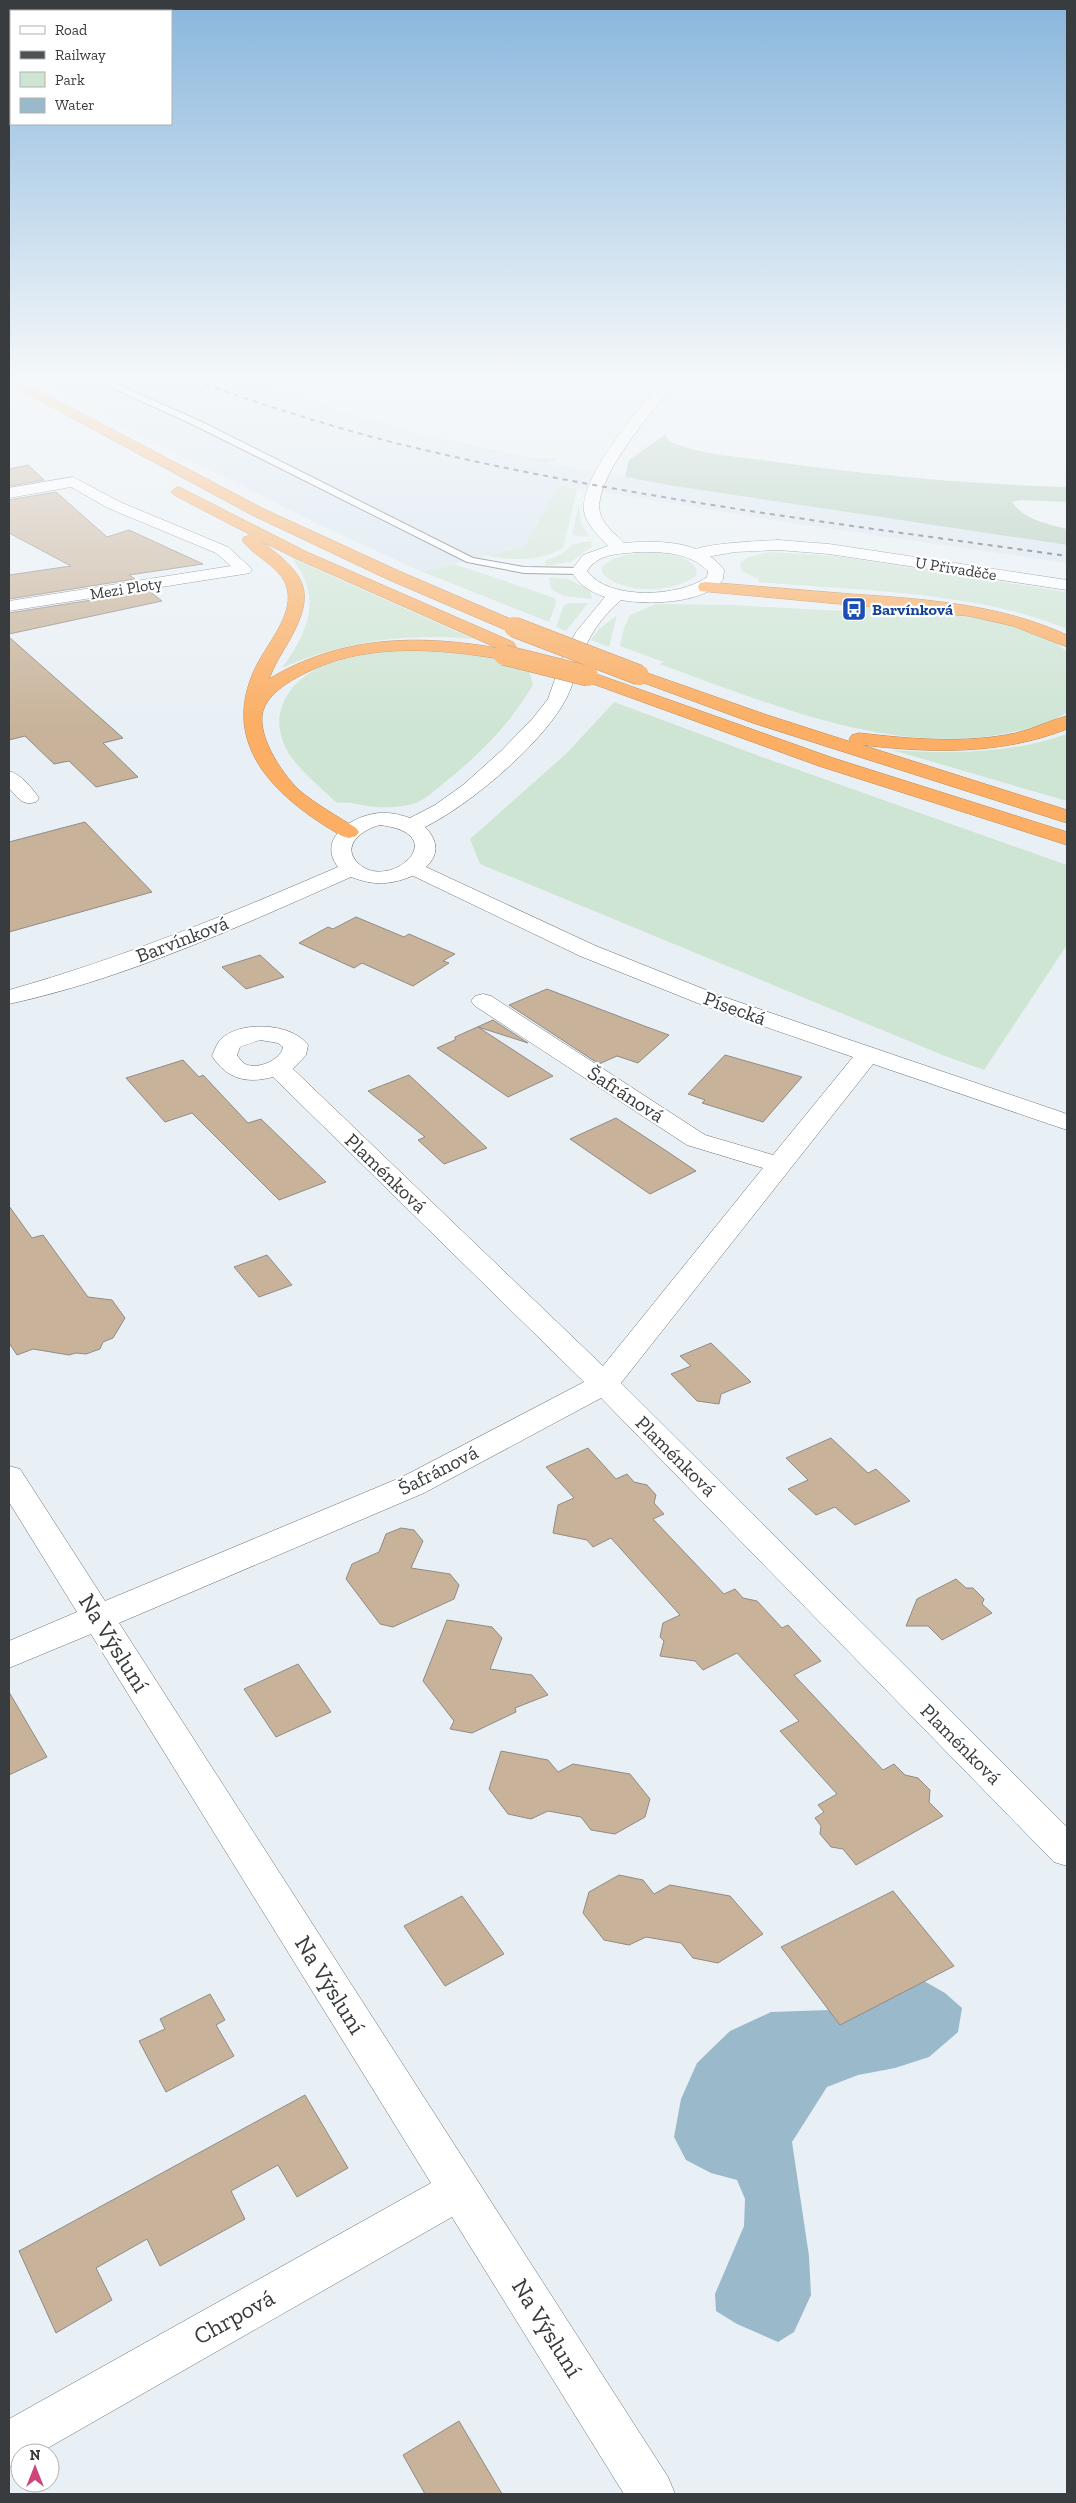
<svg xmlns="http://www.w3.org/2000/svg" width="1076" height="2503" viewBox="0 0 1076 2503" font-family="'Zilla Slab',serif">
<style>
.built{fill:#d9e6f0}
.green{fill:#cfe5d4}
.forest{fill:#adc9b5}
.water{fill:#9ab9cb}
.building{fill:#c8b39a;stroke:#908b86}
.lines{fill:none;stroke-linecap:round;stroke-linejoin:round}
.lane-casing{stroke:#6b7176;stroke-width:2}
.street-casing{stroke:#6b7176;stroke-width:1}
.secondary-casing{stroke:#6b7176;stroke-width:1}
.highway-casing{stroke:#b78657;stroke-width:1}
.lane{fill:#fff;fill-rule:evenodd}
.street{fill:#fff;fill-rule:evenodd}
.secondary{fill:#fff;fill-rule:evenodd}
.highway{fill:#fbae64;fill-rule:evenodd}
.rail{stroke:#4f5255;stroke-width:2;stroke-dasharray:5 5;stroke-linecap:butt}
.highway-bridge-casing{stroke:#b78657;stroke-width:21;stroke-linecap:butt}
.highway-bridge{stroke:#fbae64;stroke-width:20}
.labels{text-anchor:middle;stroke-width:4.5;stroke-linejoin:round;paint-order:stroke}
.far-street-label{font-size:16px;fill:#393c3e;stroke:#fff}
.far-transit-label{font-size:16px;font-weight:bold;fill:#164399;stroke:#fff;text-anchor:start}
.street-label{font-size:20px;fill:#393c3e;stroke:#fff}
.near-street-label{font-size:24px;fill:#393c3e;stroke:#fff}
</style>
<rect width="100%" height="100%" fill="#e9f0f5"/>
<!-- built -->
<path class="built" d="M 29,375 L 217,375 L 358,420 L 546,463 L 674,486 L 1067,545 L 1067,563 L 790,523 L 559,485 L 525,546 L 423,572 L 324,527 L 142,436 Z"/>
<!-- green -->
<g class="green">
<path d="M 217,375 L 237,375 L 351,415 L 424,435 L 530,458 L 561,458 L 546,463 L 473,448 L 358,420 Z"/>
<path d="M 559,485 L 577,489 L 563,548 C 539,562 513,560 487,556 L 525,546 Z"/>
<path d="M 579,503 L 581,522 L 589,537 L 572,535 Z"/>
<path d="M 591,541 L 592,546 L 571,562 L 545,566 L 546,560 L 562,554 L 573,544 Z"/>
<path d="M 770,552 L 835,556 L 1067,592 L 1067,629 C 976,591 856,591 758,582 L 759,579 L 742,571 L 740,563 L 748,557 Z"/>
<path d="M 644,553 C 661,553 688,553 697,570 L 696,576 C 673,593 623,595 602,573 L 602,567 C 613,555 629,554 644,553 Z"/>
<path d="M 292,558 L 473,639 C 407,633 343,641 282,668 C 309,630 323,599 292,558 Z"/>
<path d="M 454,564 L 555,598 L 556,603 L 549,622 L 423,572 Z"/>
<path d="M 549,577 L 568,579 L 586,588 L 591,593 L 592,599 L 564,596 L 551,589 Z"/>
<path d="M 570,603 L 588,603 L 566,631 L 556,627 L 564,605 Z"/>
<path d="M 656,604 L 730,605 L 865,612 L 866,608 C 918,608 1029,615 1067,652 L 1067,712 C 1049,725 1025,730 1003,734 C 884,755 770,703 659,664 L 664,662 L 620,646 L 624,628 L 630,615 Z"/>
<path d="M 617,615 L 609,647 L 591,640 L 599,629 Z"/>
<path d="M 442,649 L 495,657 L 529,670 L 533,685 C 510,724 479,755 444,783 C 434,791 422,803 409,805 C 399,807 385,808 375,807 C 362,806 351,801 337,803 C 321,788 304,774 291,757 C 282,744 276,725 281,710 C 297,651 392,650 442,649 Z"/>
<path d="M 614,702 L 765,758 L 1067,865 L 1067,945 L 984,1070 L 945,1056 L 480,864 L 470,839 L 567,753 Z"/>
<path d="M 1067,734 L 1067,801 L 892,750 C 952,754 1010,754 1067,734 Z"/>
</g>
<!-- forest -->
<path class="forest" d="M 667,433 L 666,437 L 669,441 C 697,454 739,457 769,461 C 868,475 968,484 1067,487 L 1067,502 L 1021,500 L 1012,502 C 1024,520 1048,524 1067,529 L 1067,545 L 674,486 L 625,477 L 629,460 Z"/>
<!-- water -->
<path class="water" d="M 924,1981 L 945,1993 L 962,2008 L 958,2032 L 929,2057 L 895,2068 L 858,2075 L 827,2087 L 792,2142 L 809,2256 L 811,2295 L 794,2332 L 778,2342 L 737,2324 L 716,2311 L 715,2294 L 744,2226 L 745,2199 L 737,2180 L 711,2173 L 686,2160 L 674,2137 L 681,2099 L 697,2063 L 730,2031 L 771,2012 L 829,2010 L 840,2025 Z"/>
<!-- building -->
<g class="building">
<path d="M 28,465 L 44,480 L 9,486 L 9,469 Z"/>
<path d="M 56,492 L 107,537 L 129,530 L 203,564 L 129,575 L 135,579 L 9,599 L 9,575 L 71,566 L 9,533 L 9,500 Z"/>
<path d="M 149,591 L 162,601 L 9,634 L 9,613 Z"/>
<path d="M 9,637 L 123,738 L 103,743 L 138,777 L 96,787 L 69,761 L 54,764 L 25,736 L 9,740 Z"/>
<path d="M 85,822 L 152,892 L 9,932 L 9,842 Z"/>
<path d="M 356,917 L 404,937 L 409,934 L 455,954 L 443,961 L 449,963 L 413,986 L 362,963 L 354,968 L 299,943 L 328,927 L 333,929 Z"/>
<path d="M 260,955 L 284,977 L 246,989 L 222,967 Z"/>
<path d="M 547,989 L 647,1027 L 669,1035 L 638,1063 L 617,1056 L 599,1064 L 509,1005 Z"/>
<path d="M 493,1020 L 528,1043 L 478,1027 L 553,1076 L 508,1097 L 437,1048 L 455,1040 L 455,1037 Z"/>
<path d="M 725,1055 L 802,1077 L 763,1122 L 702,1103 L 705,1100 L 688,1094 Z"/>
<path d="M 183,1060 L 199,1077 L 203,1075 L 248,1123 L 261,1119 L 326,1182 L 279,1200 L 192,1113 L 165,1122 L 126,1078 Z"/>
<path d="M 409,1075 L 487,1148 L 444,1164 L 418,1140 L 425,1137 L 368,1091 Z"/>
<path d="M 616,1118 L 668,1152 L 696,1171 L 650,1194 L 570,1139 Z"/>
<path d="M 9,1206 L 32,1238 L 43,1235 L 88,1297 L 112,1300 L 125,1318 L 113,1338 L 103,1342 L 100,1349 L 86,1354 L 76,1353 L 69,1355 L 33,1349 L 17,1355 L 9,1343 Z"/>
<path d="M 267,1255 L 292,1285 L 259,1297 L 234,1267 Z"/>
<path d="M 711,1343 L 751,1382 L 721,1394 L 719,1404 L 697,1401 L 671,1374 L 691,1366 L 680,1356 Z"/>
<path d="M 831,1438 L 868,1473 L 876,1469 L 910,1501 L 855,1525 L 835,1507 L 816,1515 L 788,1489 L 808,1480 L 786,1458 Z"/>
<path d="M 588,1448 L 616,1479 L 627,1474 L 634,1482 L 647,1485 L 656,1495 L 654,1503 L 664,1514 L 653,1519 L 724,1594 L 735,1589 L 743,1598 L 757,1601 L 782,1628 L 788,1625 L 821,1661 L 794,1675 L 883,1770 L 894,1764 L 905,1775 L 918,1778 L 930,1790 L 929,1802 L 943,1816 L 856,1865 L 843,1849 L 831,1847 L 820,1834 L 821,1826 L 815,1818 L 824,1812 L 818,1805 L 837,1794 L 780,1731 L 799,1721 L 737,1653 L 703,1670 L 695,1661 L 660,1656 L 664,1641 L 660,1637 L 663,1623 L 680,1615 L 611,1538 L 593,1547 L 587,1540 L 553,1533 L 558,1505 L 574,1498 L 546,1467 Z"/>
<path d="M 401,1528 L 414,1530 L 423,1541 L 411,1568 L 450,1574 L 459,1585 L 454,1599 L 393,1627 L 380,1624 L 346,1579 L 352,1564 L 379,1552 L 386,1534 Z"/>
<path d="M 956,1579 L 966,1588 L 973,1588 L 984,1599 L 982,1604 L 992,1613 L 942,1640 L 928,1626 L 906,1626 L 917,1599 Z"/>
<path d="M 447,1620 L 492,1627 L 502,1638 L 490,1669 L 532,1675 L 548,1695 L 515,1708 L 516,1712 L 472,1733 L 450,1729 L 454,1721 L 423,1681 Z"/>
<path d="M 298,1664 L 331,1712 L 276,1737 L 244,1689 Z"/>
<path d="M 9,1692 L 47,1757 L 9,1775 Z"/>
<path d="M 501,1751 L 548,1760 L 558,1772 L 573,1764 L 630,1774 L 650,1799 L 645,1817 L 615,1834 L 591,1830 L 581,1817 L 548,1811 L 531,1819 L 508,1814 L 489,1789 Z"/>
<path d="M 619,1875 L 643,1880 L 654,1894 L 670,1885 L 730,1896 L 763,1934 L 718,1963 L 693,1958 L 681,1943 L 646,1937 L 629,1945 L 604,1940 L 583,1913 L 589,1892 Z"/>
<path d="M 893,1891 L 954,1966 L 840,2025 L 781,1947 Z"/>
<path d="M 462,1896 L 504,1954 L 445,1986 L 404,1926 Z"/>
<path d="M 210,1994 L 225,2020 L 216,2025 L 234,2056 L 166,2092 L 139,2041 L 165,2029 L 160,2019 Z"/>
<path d="M 305,2095 L 348,2168 L 297,2197 L 278,2165 L 231,2191 L 245,2219 L 160,2266 L 147,2239 L 96,2268 L 112,2300 L 56,2333 L 19,2251 Z"/>
<path d="M 459,2421 L 502,2494 L 425,2494 L 403,2455 Z"/>
</g>
<g class="lines">
<defs>
<path id="lane" d="M 84,375 L 96,375 L 202,422 L 473,558 L 524,567 L 579,568 L 584,571 L 579,574 L 524,573 L 467,562 L 196,426 Z"/>
<g id="street">
<path d="M 73,477 L 120,502 L 228,547 L 252,569 L 250,573 L 244,574 L 9,611 L 9,601 L 231,566 L 216,553 L 108,508 L 71,487 L 9,498 L 9,488 Z"/>
<path d="M 778,540 L 829,544 L 1067,580 L 1067,590 L 829,554 L 778,550 L 735,552 L 695,559 L 687,554 C 694,543 762,541 778,540 Z"/>
<path d="M 9,771 C 21,774 32,788 39,798 L 36,802 C 22,806 18,798 9,788 Z"/>
<path d="M 413,861 L 596,946 L 721,996 L 1067,1114 L 1067,1130 L 873,1064 L 621,1383 L 1067,1827 L 1067,1866 L 1054,1862 L 601,1398 L 424,1493 L 119,1623 L 668,2477 L 675,2494 L 624,2494 L 452,2217 L 39,2453 L 20,2453 L 20,2463 L 9,2467 L 9,2419 L 431,2183 L 91,1634 L 9,1668 L 9,1641 L 77,1612 L 9,1502 L 9,1466 L 20,1469 L 105,1601 L 402,1477 L 584,1382 L 273,1077 C 246,1084 227,1079 212,1056 C 214,1051 217,1043 221,1039 C 241,1020 292,1023 308,1045 L 306,1055 L 293,1069 L 603,1366 L 763,1168 L 687,1145 L 475,1006 L 471,1001 L 475,996 L 483,994 L 491,996 L 705,1135 L 773,1155 L 853,1057 L 705,1006 L 580,956 L 405,872 L 402,867 L 405,862 ZM 260,1040 L 278,1043 L 283,1047 C 281,1060 258,1070 245,1064 C 242,1062 239,1058 237,1055 L 240,1047 Z"/>
</g>
<path id="secondary" d="M 667,375 L 680,375 C 660,405 592,476 600,513 C 603,525 616,534 624,543 C 657,540 703,540 724,570 L 723,579 C 706,604 648,605 621,600 C 601,617 587,638 579,663 C 575,675 572,688 566,699 C 543,743 470,805 425,827 C 455,858 414,881 385,883 C 373,884 362,881 351,877 C 240,926 128,978 9,1004 L 9,990 C 123,958 229,914 338,867 C 316,838 353,815 380,813 C 389,812 402,815 410,818 L 435,805 L 463,785 L 501,751 L 533,718 L 548,699 L 562,659 L 576,632 L 605,597 C 588,591 580,585 571,571 L 583,555 L 608,546 C 600,537 586,525 584,511 C 580,475 644,403 667,375 ZM 638,552 C 663,552 689,552 708,571 L 707,577 C 680,597 608,601 587,571 C 598,553 620,554 638,552 ZM 380,825 C 455,834 390,892 359,864 C 339,846 363,829 380,825 Z"/>
<g id="highway">
<path d="M 9,375 L 264,509 L 399,571 L 520,623 L 523,627 L 520,631 L 508,631 L 387,579 L 252,515 L 9,384 Z"/>
<path d="M 179,487 L 307,552 L 513,642 L 516,646 L 513,650 L 507,651 L 509,654 L 506,658 L 500,659 C 447,650 390,645 338,660 C 316,667 275,684 265,706 C 252,730 282,774 299,790 C 317,805 337,816 356,828 L 359,832 L 356,836 L 349,838 L 342,836 C 274,797 214,741 260,659 C 271,640 291,615 288,593 C 285,567 255,559 242,540 L 244,537 L 251,535 L 174,495 L 171,492 L 174,489 ZM 261,541 L 295,558 L 497,648 C 417,634 340,636 269,679 C 274,665 282,653 289,641 C 318,589 304,574 261,541 Z"/>
<path d="M 706,582 C 754,586 803,590 851,594 C 925,599 999,604 1067,635 L 1067,647 L 1013,626 L 969,616 L 700,591 L 698,587 L 700,583 Z"/>
<path d="M 639,670 L 767,715 L 851,742 L 849,739 L 852,735 L 859,733 C 911,739 965,744 1016,733 C 1034,729 1050,720 1067,716 L 1067,729 C 1001,755 932,753 862,745 L 1067,810 L 1067,823 L 753,723 L 633,679 L 630,675 L 633,671 Z"/>
<path d="M 588,671 L 833,758 L 1067,832 L 1067,845 L 819,766 L 582,680 L 579,676 L 582,672 Z"/>
</g>
</defs>
<!-- lane casing -->
<use href="#lane" class="lane-casing"/>
<!-- street casing -->
<use href="#street" class="street-casing"/>
<!-- secondary casing -->
<use href="#secondary" class="secondary-casing"/>
<!-- highway casing -->
<use href="#highway" class="highway-casing"/>
<!-- lane -->
<use href="#lane" class="lane"/>
<!-- street -->
<use href="#street" class="street"/>
<!-- secondary -->
<use href="#secondary" class="secondary"/>
<!-- highway -->
<use href="#highway" class="highway"/>
<!-- rail -->
<path class="rail" d="M 177,375 C 249,400 321,424 395,443 C 616,497 842,524 1067,556"/>
<defs>
<g id="highway-bridge">
<path d="M 514,627 L 639,675"/>
<path d="M 504,655 L 588,676"/>
</g>
</defs>
<!-- highway-bridge casing -->
<use href="#highway-bridge" class="highway-bridge-casing"/>
<!-- highway-bridge -->
<use href="#highway-bridge" class="highway-bridge"/>
</g>
<!-- sky -->
<linearGradient id="sky" x2="0" y2="1"><stop stop-color="#89b6dc"/><stop offset="0.52" stop-color="#f5f8fa"/><stop offset="1" stop-color="#f5f8fa" stop-opacity="0"/></linearGradient>
<rect width="1076" height="726" fill="url(#sky)"/>
<!-- icons -->
<defs>
<symbol id="bus-square" viewBox="-11 -11 22 22"><rect x="-9" y="-9" width="18" height="18" rx="4" fill="#1a4fb4" stroke="#fff"/><path d="M-5-6H5V4H4V6H2V4H-2V6H-4V4H-5ZM-3.5-4V0h7V-4ZM-3.5 1.2v1.5H-2V1.2ZM2 1.2v1.5H3.5V1.2Z" fill="#fff"/></symbol>
</defs>
<g fill-rule="evenodd">
<use href="#bus-square" x="840" y="595" width="28" height="28"/>
</g>
<g class="labels">
<!-- far-street labels -->
<g class="far-street-label">
<text transform="translate(956 568) rotate(9)" y="6">U Přivaděče</text>
<text transform="translate(126 588) rotate(-9)" y="6">Mezi Ploty</text>
</g>
<!-- far-transit labels -->
<g class="far-transit-label">
<text x="872" y="615">Barvínková</text>
</g>
<!-- street labels -->
<g class="street-label">
<text transform="translate(182 939) rotate(-21)" y="7">Barvínková</text>
<text transform="translate(735 1008) rotate(20)" y="7">Písecká</text>
<text transform="translate(626 1094) rotate(33)" y="7">Šafránová</text>
<text transform="translate(386 1173) rotate(44)" y="7">Plaménková</text>
<text transform="translate(676 1456) rotate(45)" y="7">Plaménková</text>
<text transform="translate(438 1470) rotate(-27)" y="7">Šafránová</text>
<text transform="translate(961 1744) rotate(45)" y="7">Plaménková</text>
</g>
<!-- near-street labels -->
<g class="near-street-label">
<text transform="translate(114 1643) rotate(58)" y="8">Na Výsluní</text>
<text transform="translate(330 1985) rotate(58)" y="8">Na Výsluní</text>
<text transform="translate(234 2317) rotate(-29)" y="8">Chrpová</text>
<text transform="translate(547 2328) rotate(58)" y="8">Na Výsluní</text>
</g>
</g>
<!-- border -->
<rect width="1076" height="2503" fill="none" stroke="#393c3e" stroke-width="20"/>
<!-- legend -->
<rect x="10" y="10" width="162" height="115" fill="#ffffff" stroke="#b0b1b2"/>
<rect x="20" y="26" width="25" height="8" fill="#ffffff" stroke="#b0b1b2"/>
<text x="55" y="35" font-size="15" fill="#393c3e">Road</text>
<rect x="20" y="51" width="25" height="8" fill="#4f5255" stroke="#b0b1b2"/>
<text x="55" y="60" font-size="15" fill="#393c3e">Railway</text>
<rect x="20" y="72" width="25" height="15" fill="#cfe5d4" stroke="#b0b1b2"/>
<text x="55" y="85" font-size="15" fill="#393c3e">Park</text>
<rect x="20" y="98" width="25" height="15" fill="#9ab9cb" stroke="#b0b1b2"/>
<text x="55" y="110" font-size="15" fill="#393c3e">Water</text>
<!-- north arrow -->
<g transform="translate(35 2468)"><circle r="24" fill="#ffffff" stroke="#b0b1b2"/>
<path d="M0-4L9 19L0 12L-9 19Z" fill="#cf447b"/>
<text y="-8" font-size="14" font-weight="bold" text-anchor="middle" fill="#393c3e">N</text>
</g>
</svg>
